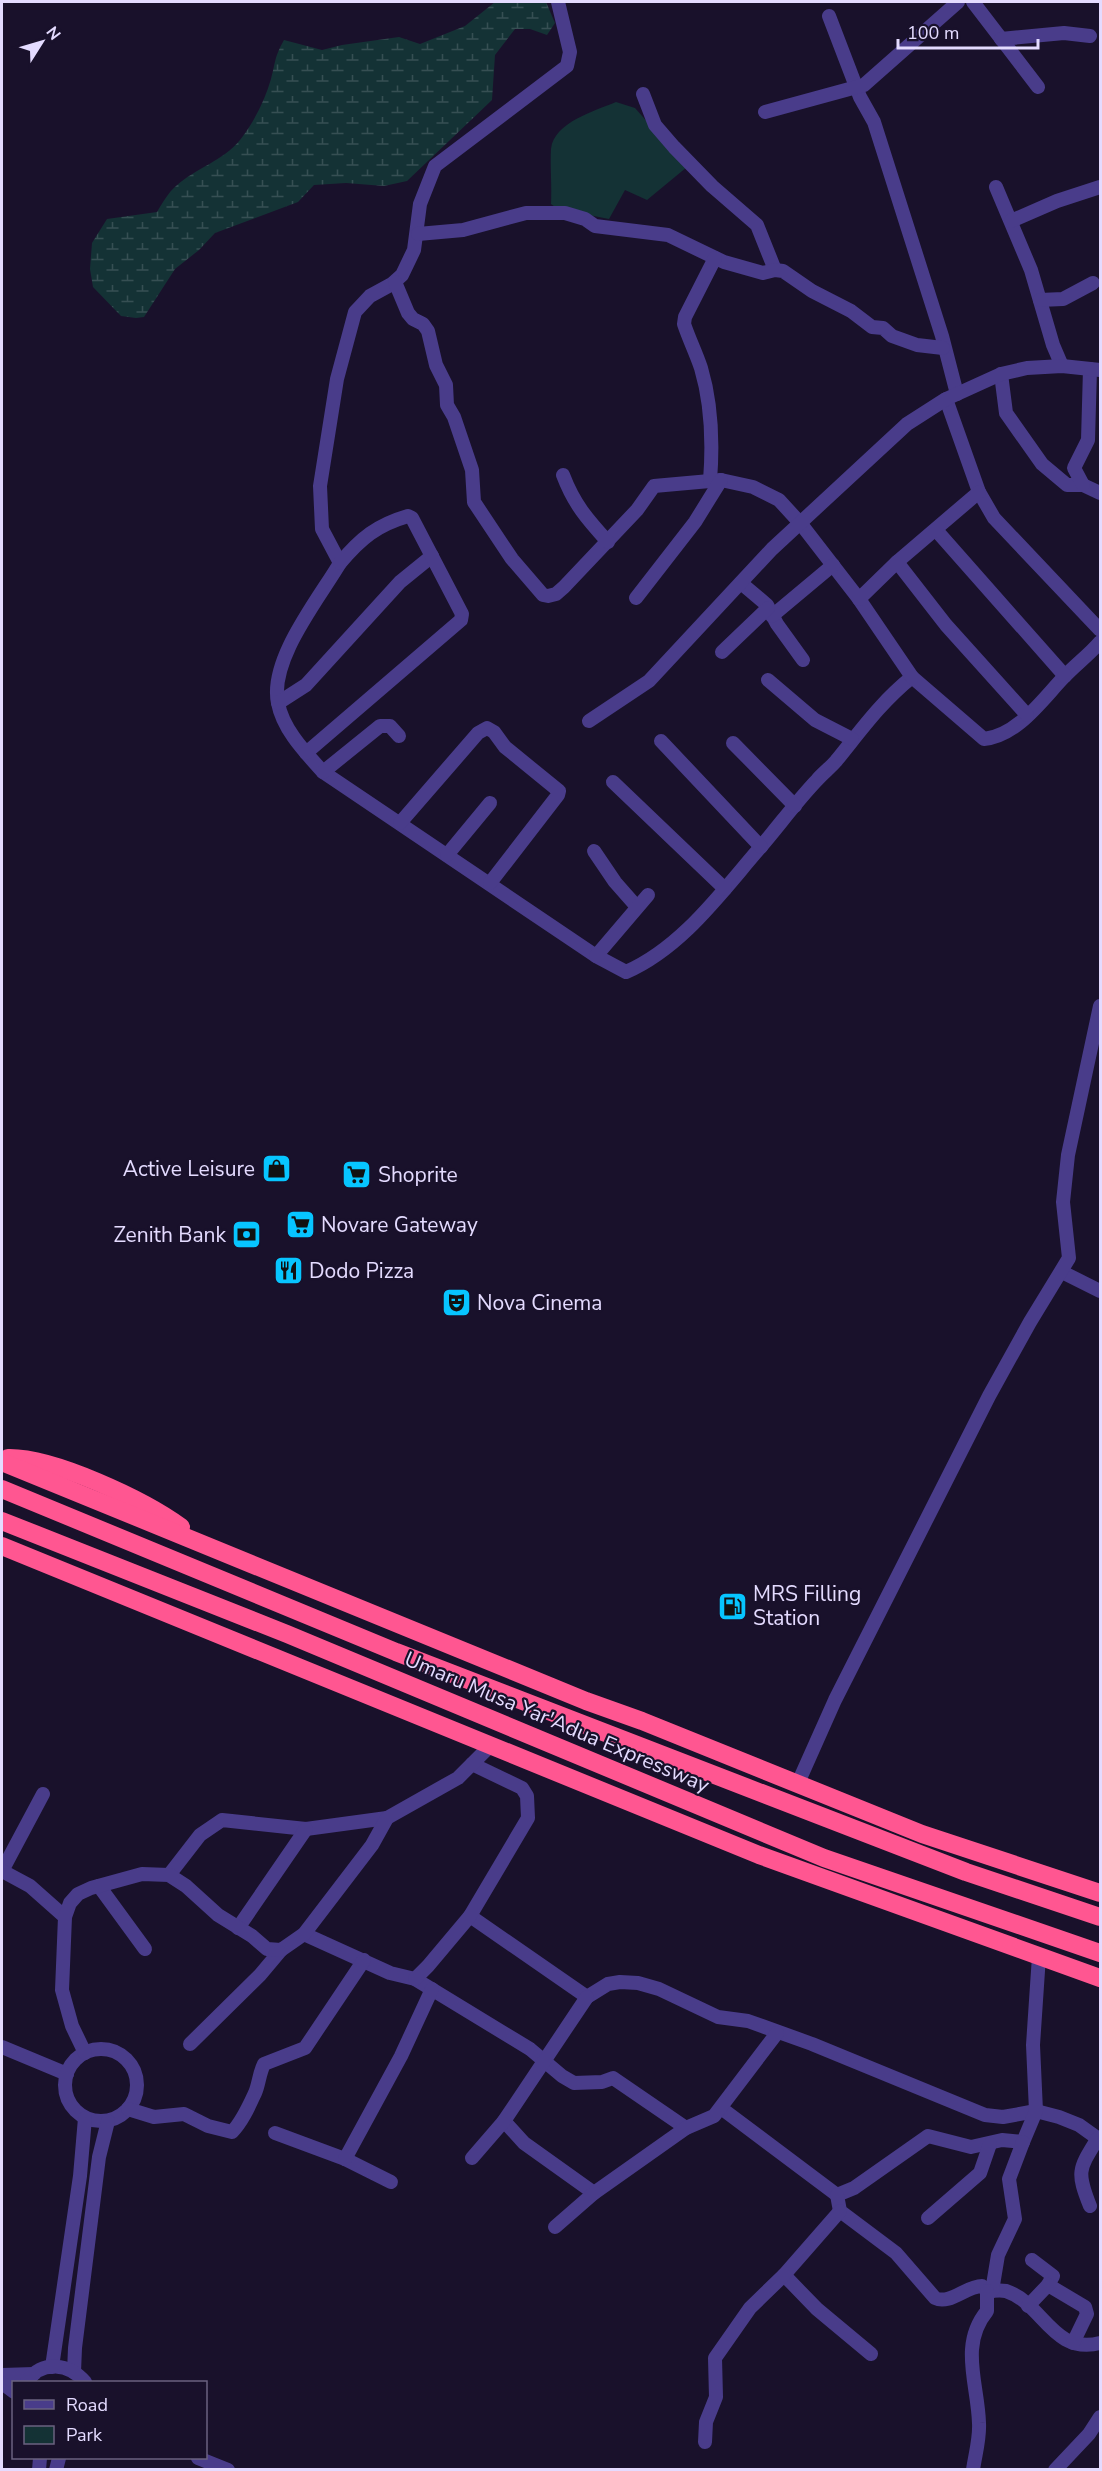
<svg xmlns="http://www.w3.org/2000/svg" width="1102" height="2471" viewBox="0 0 1102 2471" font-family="'Nunito Sans',sans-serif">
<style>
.green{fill:#143235}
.wetland{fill:url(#wetland-marsh)}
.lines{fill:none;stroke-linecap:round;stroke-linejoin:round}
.minor{stroke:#493c8a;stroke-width:14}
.highway{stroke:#ff5691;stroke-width:18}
.labels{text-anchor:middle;stroke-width:4.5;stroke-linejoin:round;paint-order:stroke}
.poi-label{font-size:21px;fill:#e4dbff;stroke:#19112b;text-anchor:start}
.street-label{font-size:21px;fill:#e4dbff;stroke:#19112b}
</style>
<defs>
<pattern id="wetland-marsh" width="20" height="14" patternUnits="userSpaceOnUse" patternTransform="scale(1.5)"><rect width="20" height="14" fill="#143235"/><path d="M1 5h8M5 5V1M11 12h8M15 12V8" fill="none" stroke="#364f53"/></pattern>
</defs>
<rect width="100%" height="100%" fill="#19112b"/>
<!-- green -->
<path class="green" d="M 616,102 L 635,108 L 687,167 L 647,200 L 625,190 L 609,219 L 558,209 L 551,204 C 552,188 550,164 551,149 C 554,122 595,111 616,102 Z"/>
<!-- wetland -->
<path class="wetland" d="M 495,2 L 546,2 L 555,23 L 547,35 L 530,29 L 515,29 L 495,55 L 492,100 L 407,181 L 384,186 L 346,183 L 314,185 L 298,202 L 215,233 L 199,250 L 175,269 L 144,317 L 136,318 L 121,316 L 93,287 L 90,269 L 92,243 L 107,219 L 157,212 C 163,202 168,193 176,186 C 196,168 223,161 240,140 C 254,122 265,100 271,79 C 276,61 274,58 284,40 L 322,50 L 342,45 L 399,37 L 420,44 L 465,26 Z"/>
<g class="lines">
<!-- minor -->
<g class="minor">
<path d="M 558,2 L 570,52 L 567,66 L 435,166 L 420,204 L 414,250 L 402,275 L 392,284 L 370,296 L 355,312 L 337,379 L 320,486 L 322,529 L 340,563 C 318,600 269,660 278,703 C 283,730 306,753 323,772 L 596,956 L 626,972 C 681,948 720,894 758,850 C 778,827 796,802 817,780 C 823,773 830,768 836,761 C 862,729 880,703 912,677"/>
<path d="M 973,2 L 1038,87"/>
<path d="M 829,16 L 860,97 L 874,122 L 942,336 L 957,394"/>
<path d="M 1001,39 L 1064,33 L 1090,36"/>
<path d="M 643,94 L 655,125 L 674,147 L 712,186 L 757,225 L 775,270"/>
<path d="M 765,112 L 864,85 L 958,2"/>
<path d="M 996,187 L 1031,270 L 1053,345 L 1062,366"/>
<path d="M 1011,221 L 1057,201 L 1100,187"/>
<path d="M 418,234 L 463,230 L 526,213 L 565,213 L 585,219 L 595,226 L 668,235 L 724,262 L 763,273 L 775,270 L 783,271 L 812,291 L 851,311 L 872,327 L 883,328 L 892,336 L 917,345 L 943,348"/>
<path d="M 395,282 L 408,313 L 413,319 L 423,324 L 428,331 L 436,365 L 446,385 L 447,405 L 454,417 L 472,470 L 474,502 L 512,559 L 543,595 L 548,596 L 556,594 L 564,587 L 637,510 L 654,486 L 721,480 L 753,487 L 779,500 L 801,524 L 859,599 L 912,677 L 984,739 C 1017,736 1042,700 1063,678 C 1075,665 1089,655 1100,642"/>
<path d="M 1040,300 L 1063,299 L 1093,283"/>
<path d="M 1001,374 L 1006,413 L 1042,464 L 1067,485 L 1083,485 L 1100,493"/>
<path d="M 946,399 L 979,492 L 994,518 L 1100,630"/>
<path d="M 563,475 C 574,504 587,519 608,542"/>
<path d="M 710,481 C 713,443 712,405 701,368 C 696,353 689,339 684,324 L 685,317 L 715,258"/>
<path d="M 1083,485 L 1074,468 L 1088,440 L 1090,369"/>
<path d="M 936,530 L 1065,676"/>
<path d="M 897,562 L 946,625 L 1027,715"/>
<path d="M 741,583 L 767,605 L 777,624 L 803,660"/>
<path d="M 636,598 L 695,522 L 721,480"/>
<path d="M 859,599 L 897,562 L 979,492"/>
<path d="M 772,616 L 833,565"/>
<path d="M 722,652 L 768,608"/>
<path d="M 768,680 L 815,720 L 852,739"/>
<path d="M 278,703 L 306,685 L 400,582 L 432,556"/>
<path d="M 589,721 L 649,681 L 772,549 L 907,424 L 946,399 L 1001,374 L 1027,368 L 1062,366 L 1100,370"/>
<path d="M 661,741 L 761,847"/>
<path d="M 733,743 L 795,806"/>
<path d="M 306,753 L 461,620 L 462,614 L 412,518 L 408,516 C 377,525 361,538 340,563"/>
<path d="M 323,772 L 380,726 L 390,726 L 399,736"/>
<path d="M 613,782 L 725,889"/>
<path d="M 400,823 L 478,733 L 487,728 L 494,732 L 505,747 L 559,791 L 558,795 L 490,883"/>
<path d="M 594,851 L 615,882 L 637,907"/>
<path d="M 447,855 L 490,803"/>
<path d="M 596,956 L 648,895"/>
<path d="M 1062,1272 L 1100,1291"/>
<path d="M 798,1783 L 835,1700 L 989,1396 L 1030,1322 L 1069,1258 L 1063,1202 L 1068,1155 L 1100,1006"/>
<path d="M 2,1871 L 43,1794"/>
<path d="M 2,1871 L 30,1886 L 65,1917"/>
<path d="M 169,1875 L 200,1835 L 222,1820 L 306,1829 L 387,1818"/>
<path d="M 99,1886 L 145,1949"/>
<path d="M 470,1916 L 587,1997 L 608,1984 L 620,1982 L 638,1983 L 659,1989 L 718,2017 L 748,2021 L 812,2044 L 985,2115 L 1003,2117 L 1036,2111 L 1059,2117 L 1079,2125 L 1100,2140"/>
<path d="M 238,1928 L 306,1829"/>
<path d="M 304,1934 L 390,1973 L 415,1979 L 530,2049 L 562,2076 L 574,2083 L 602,2082 L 613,2078 L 686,2128"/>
<path d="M 415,1979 L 428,1966 L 470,1916 L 528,1818 L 527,1796 L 522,1788 L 472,1764"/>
<path d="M 190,2044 L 260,1975 L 281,1950"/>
<path d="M 2,2047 L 67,2074"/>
<circle cx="101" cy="2085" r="36"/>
<path d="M 85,2053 L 72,2026 L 62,1990 L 65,1917 L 70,1903 L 78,1894 L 91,1888 L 142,1874 L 169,1875 L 186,1886 L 218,1915 L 252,1936 L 267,1949 L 281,1950 L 304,1934 L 372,1845 L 387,1818 L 458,1778 L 491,1745"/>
<path d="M 721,2108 L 837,2195 L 854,2188 L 928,2136 L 971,2147 L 1002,2140 L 1023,2142 L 1036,2111 L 1033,2045 L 1039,1956"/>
<path d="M 128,2109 L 154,2117 L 184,2114 L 208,2126 L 232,2132 C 242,2122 249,2106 255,2093 C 259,2084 259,2074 264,2064 L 305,2048 L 364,1960"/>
<path d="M 504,2121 L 524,2143 L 594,2193"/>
<path d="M 275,2133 L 345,2159 L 391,2182"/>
<path d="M 472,2158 L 504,2121 L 587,1997"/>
<path d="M 345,2159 L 401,2056 L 432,1989"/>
<path d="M 837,2195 L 840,2211 L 896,2253 L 935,2298 C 950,2305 966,2286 982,2286 L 987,2291 C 993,2291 1000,2290 1006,2291 C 1043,2303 1052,2355 1100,2343"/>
<path d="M 1090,2206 C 1076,2171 1079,2169 1098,2138"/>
<path d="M 928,2218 L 980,2173 L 990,2144"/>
<path d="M 555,2227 L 594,2193 L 686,2128 L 714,2116 L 777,2033"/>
<path d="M 1032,2260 L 1053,2276 L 1048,2285"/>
<path d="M 784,2275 L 817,2309 L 871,2354"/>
<path d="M 992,2291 L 998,2255 L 1015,2219 L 1009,2179 L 1023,2142"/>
<path d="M 1028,2306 L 1048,2285 L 1085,2307 L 1087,2314 L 1073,2343"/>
<path d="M 52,2367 L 80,2176 L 85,2118"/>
<path d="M 74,2372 L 75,2348 L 99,2157 L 108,2121"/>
<path d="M 2,2375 L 34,2374"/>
<path d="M 27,2382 C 41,2359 70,2364 85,2382"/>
<path d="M 2,2383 L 14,2392"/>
<path d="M 705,2442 L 706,2422 L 716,2397 L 715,2358 L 750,2308 L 784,2275 L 840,2211"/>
<path d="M 198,2458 L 228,2470"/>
<path d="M 39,2470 L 40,2458"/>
<path d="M 56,2470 L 59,2458"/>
<path d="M 973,2470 C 975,2455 980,2439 979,2423 C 978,2384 959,2345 987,2311 L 987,2291"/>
<path d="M 1055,2470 L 1089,2434 L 1100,2417"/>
</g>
<!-- highway -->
<g class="highway">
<path d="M 8,1458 C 53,1457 144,1500 181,1527"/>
<path d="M 2,1462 L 586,1701 L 642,1721 L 922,1834 L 1100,1893"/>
<path d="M 2,1489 L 396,1652 L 966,1872 L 1100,1917"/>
<path d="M 2,1521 L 287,1634 L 824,1858 L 1100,1953"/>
<path d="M 2,1546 L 759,1855 L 1100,1978"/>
</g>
</g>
<!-- icons -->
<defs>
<symbol id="shop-square" viewBox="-11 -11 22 22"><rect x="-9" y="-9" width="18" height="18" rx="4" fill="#07c5ff" stroke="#19112b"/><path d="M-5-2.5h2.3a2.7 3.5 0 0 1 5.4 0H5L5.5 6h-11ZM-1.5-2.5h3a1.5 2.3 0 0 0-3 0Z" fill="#111"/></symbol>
<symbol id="supermarket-square" viewBox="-11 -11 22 22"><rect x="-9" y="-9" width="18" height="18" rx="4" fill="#07c5ff" stroke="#19112b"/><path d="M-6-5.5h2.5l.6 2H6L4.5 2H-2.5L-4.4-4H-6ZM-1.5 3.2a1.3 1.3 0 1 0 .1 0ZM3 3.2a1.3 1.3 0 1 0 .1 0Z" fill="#111"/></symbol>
<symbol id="bank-square" viewBox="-11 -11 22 22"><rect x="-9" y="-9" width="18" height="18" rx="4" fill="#07c5ff" stroke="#19112b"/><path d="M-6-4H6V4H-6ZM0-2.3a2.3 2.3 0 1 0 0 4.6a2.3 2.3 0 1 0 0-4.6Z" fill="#111"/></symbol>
<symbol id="restaurant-square" viewBox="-11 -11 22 22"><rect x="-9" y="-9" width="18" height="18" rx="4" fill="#07c5ff" stroke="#19112b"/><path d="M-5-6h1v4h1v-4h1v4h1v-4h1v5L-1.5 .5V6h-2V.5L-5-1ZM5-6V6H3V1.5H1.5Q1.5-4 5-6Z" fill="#111"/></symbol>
<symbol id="theatre-square" viewBox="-11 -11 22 22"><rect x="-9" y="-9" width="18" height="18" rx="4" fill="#07c5ff" stroke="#19112b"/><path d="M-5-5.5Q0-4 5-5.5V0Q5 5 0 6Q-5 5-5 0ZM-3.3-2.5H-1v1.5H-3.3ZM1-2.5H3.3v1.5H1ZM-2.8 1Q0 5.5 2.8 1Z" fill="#111"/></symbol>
<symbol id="fuel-square" viewBox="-11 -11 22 22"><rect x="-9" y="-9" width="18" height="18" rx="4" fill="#07c5ff" stroke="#19112b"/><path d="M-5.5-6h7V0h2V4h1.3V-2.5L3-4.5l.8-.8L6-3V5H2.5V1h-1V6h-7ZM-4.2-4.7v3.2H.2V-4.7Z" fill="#111"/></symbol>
</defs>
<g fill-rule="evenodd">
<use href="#shop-square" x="260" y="1152" width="33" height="33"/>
<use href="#supermarket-square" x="340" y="1158" width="33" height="33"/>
<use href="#supermarket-square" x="284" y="1208" width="33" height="33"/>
<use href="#bank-square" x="230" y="1218" width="33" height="33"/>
<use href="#restaurant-square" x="272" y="1254" width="33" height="33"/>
<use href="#theatre-square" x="440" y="1286" width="33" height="33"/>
<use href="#fuel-square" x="716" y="1590" width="33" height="33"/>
</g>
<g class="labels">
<!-- poi labels -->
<g class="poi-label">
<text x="255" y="1176" text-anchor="end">Active Leisure</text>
<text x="378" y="1182">Shoprite</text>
<text x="321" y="1232">Novare Gateway</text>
<text x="226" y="1242" text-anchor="end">Zenith Bank</text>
<text x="309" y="1278">Dodo Pizza</text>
<text x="477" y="1310">Nova Cinema</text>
<text x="753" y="1601">MRS Filling<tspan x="753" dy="24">Station</tspan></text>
</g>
<!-- street labels -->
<g class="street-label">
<text transform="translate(557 1722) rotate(23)" y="7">Umaru Musa Yar'Adua Expressway</text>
</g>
</g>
<!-- border -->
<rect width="1102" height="2471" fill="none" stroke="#e4dbff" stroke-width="6"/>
<!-- legend -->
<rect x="12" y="2381" width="195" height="78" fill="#19112b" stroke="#6a6280" stroke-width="1.5"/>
<rect x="24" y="2400" width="30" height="9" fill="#493c8a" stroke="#6a6280" stroke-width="1.5"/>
<text x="66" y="2411" font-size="18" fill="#e4dbff">Road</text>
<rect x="24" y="2426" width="30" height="18" fill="#143235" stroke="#6a6280" stroke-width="1.5"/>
<text x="66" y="2441" font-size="18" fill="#e4dbff">Park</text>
<!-- north arrow -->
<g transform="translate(42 42) rotate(53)" stroke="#19112b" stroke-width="4.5" paint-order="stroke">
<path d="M0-4.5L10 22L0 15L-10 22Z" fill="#e4dbff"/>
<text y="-9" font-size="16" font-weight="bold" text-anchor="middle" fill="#e4dbff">N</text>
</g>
<!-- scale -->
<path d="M898 39v9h140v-9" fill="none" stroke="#e4dbff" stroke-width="3"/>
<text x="907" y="39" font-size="18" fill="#e4dbff" stroke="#19112b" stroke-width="4.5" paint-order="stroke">100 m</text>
</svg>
